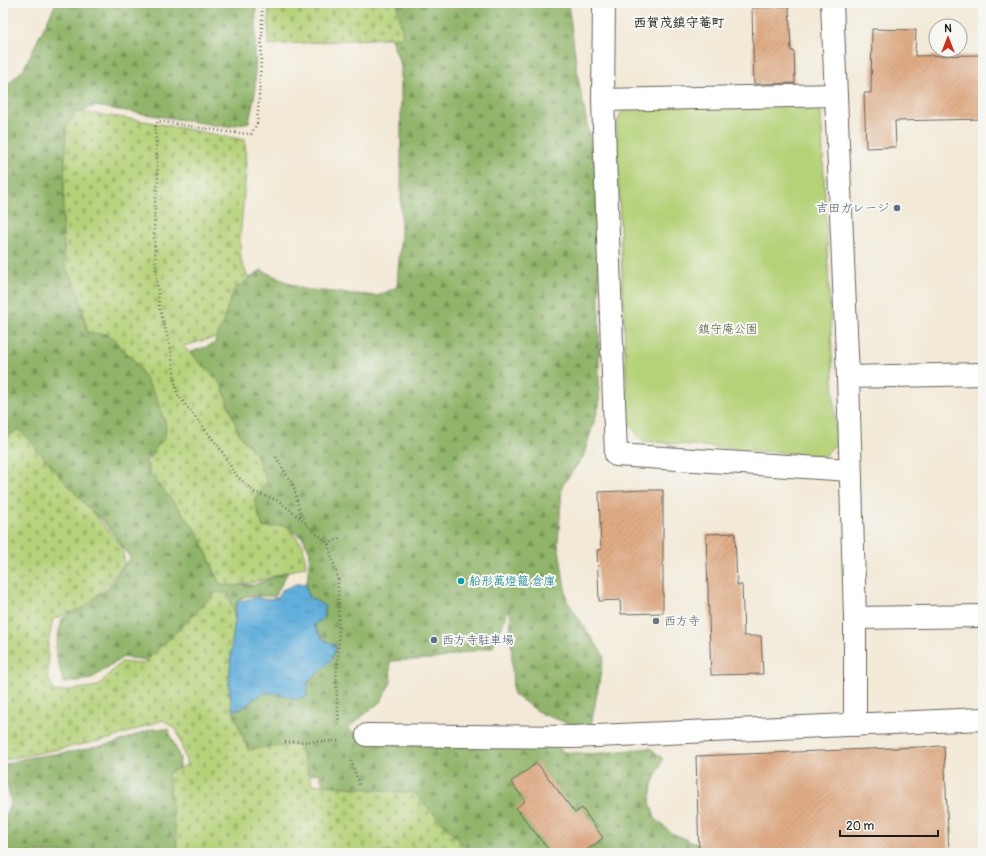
<svg xmlns="http://www.w3.org/2000/svg" width="986" height="856" viewBox="0 0 986 856" font-family="Pangolin,'Klee One',sans-serif">
<style>
.green{fill:#b6d279;stroke:#69774a}
.forest{fill:url(#forest-firs);stroke:#566842}
.cemetery{fill:url(#cemetery-stones);stroke:#69774a}
.water{fill:url(#water-ripples);stroke:#3f667c}
.building{fill:url(#building-hatch)}
.lines{fill:none;stroke-linecap:round;stroke-linejoin:round}
.street-casing{stroke:#67645d;stroke-width:24}
.path{stroke:#67645d;stroke-width:2.5;stroke-dasharray:1 3;stroke-linecap:butt}
.street{stroke:#fff;stroke-width:22}
.service-dot{fill:#5c6f8a;stroke:#f6f6f2;stroke-width:1.5}
.culture-dot{fill:#0f9aa8;stroke:#f6f6f2;stroke-width:1.5}
.worship-dot{fill:#6b7280;stroke:#f6f6f2;stroke-width:1.5}
.labels{text-anchor:middle;stroke-width:4;stroke-linejoin:round;paint-order:stroke}
.service-label{font-size:12px;fill:#4e5e75;stroke:#f6f6f2;text-anchor:end}
.park-label{font-size:12px;fill:#525c3d;stroke:#f6f6f2}
.culture-label{font-size:12px;fill:#0d838f;stroke:#f6f6f2;text-anchor:start}
.worship-label{font-size:12px;fill:#5b616d;stroke:#f6f6f2;text-anchor:start}
.neighbourhood-label{font-size:13px;font-weight:bold;fill:#1c1c1c;stroke:#f6f6f2}
</style>
<defs>
<pattern id="forest-firs" width="22" height="20" patternUnits="userSpaceOnUse"><rect width="22" height="20" fill="#90b469"/><path d="M5 1l3.5 6h-7zM16 11l3.5 6h-7z" fill="#759256"/></pattern>
<pattern id="cemetery-stones" width="16" height="16" patternUnits="userSpaceOnUse"><rect width="16" height="16" fill="#b6d279"/><path d="M2 7V4a2 2 0 0 1 4 0v3zM10 15v-3a2 2 0 0 1 4 0v3z" fill="#9cb468"/></pattern>
<pattern id="water-ripples" width="26" height="14" patternUnits="userSpaceOnUse"><rect width="26" height="14" fill="#62afdc"/><path d="M2 4q2-2 4 0t4 0M15 11q2-2 4 0t4 0" fill="none" stroke="#508eb2"/></pattern>
<pattern id="building-hatch" width="6" height="6" patternUnits="userSpaceOnUse"><rect width="6" height="6" fill="#e0ac85"/><path d="M-1 1l2-2M0 6l6-6M5 7l2-2" fill="none" stroke="#c09372"/></pattern>
</defs>
<rect width="100%" height="100%" fill="#f6f6f2"/>
<filter id="ink" filterUnits="userSpaceOnUse"><feTurbulence type="fractalNoise" baseFrequency=".025" numOctaves="2"/><feDisplacementMap in="SourceGraphic" scale="8" xChannelSelector="R" yChannelSelector="G"/><feConvolveMatrix kernelMatrix="1 2 1 2 8 2 1 2 1" color-interpolation-filters="sRGB"/></filter>
<filter id="wash" filterUnits="userSpaceOnUse"><feTurbulence type="fractalNoise" baseFrequency=".012" numOctaves="4" result="noise"/><feDisplacementMap in="SourceGraphic" scale="16" xChannelSelector="R" yChannelSelector="G"/><feGaussianBlur stdDeviation="0.9" result="paint"/><feColorMatrix in="noise" values="0 0 0 0 0 0 0 0 0 0 0 0 0 0 0 0 0 1.4 0 .05"/><feComposite in="paint" operator="in"/></filter>
<g filter="url(#wash)">
<rect width="100%" height="100%" fill="#f3e9d7"/>
<!-- green -->
<path class="green" d="M 807,100 L 821,112 L 836,444 L 824,456 L 643,441 L 628,423 L 616,124 L 624,108 Z"/>
<!-- forest -->
<g class="forest">
<path d="M 56,3 L 256,3 L 255,93 L 249,122 L 227,127 L 95,106 L 77,112 L 66,127 L 63,230 L 65,266 L 77,289 L 88,333 L 107,334 L 135,361 L 157,398 L 166,427 L 165,438 L 155,449 L 146,462 L 151,475 L 176,505 L 198,533 L 220,584 L 254,585 L 288,572 L 275,596 L 246,596 L 236,602 L 233,628 L 171,689 L 146,660 L 123,657 L 91,679 L 63,683 L 55,649 L 62,619 L 105,590 L 130,558 L 117,538 L 102,520 L 53,480 L 3,481 L 3,89 L 24,68 Z"/>
<path d="M 385,3 L 568,3 L 579,83 L 596,169 L 599,236 L 599,406 L 583,457 L 562,486 L 558,543 L 567,601 L 604,656 L 590,731 L 542,714 L 513,694 L 510,607 L 493,647 L 435,659 L 390,661 L 391,682 L 381,701 L 347,729 L 365,739 L 542,735 L 564,752 L 591,754 L 650,748 L 663,759 L 652,785 L 650,802 L 655,818 L 671,833 L 713,850 L 714,853 L 402,853 L 325,790 L 319,773 L 303,776 L 248,750 L 232,709 L 241,709 L 262,693 L 277,693 L 295,699 L 306,697 L 309,680 L 319,672 L 322,638 L 313,624 L 325,606 L 309,597 L 306,587 L 307,583 L 310,552 L 303,538 L 285,526 L 263,528 L 254,499 L 257,457 L 239,434 L 221,384 L 177,357 L 214,344 L 234,290 L 261,270 L 302,289 L 377,296 L 397,287 L 401,232 L 401,66 L 388,31 Z"/>
<path d="M 152,729 L 168,729 L 180,759 L 177,779 L 184,853 L 3,853 L 3,822 L 11,802 L 5,777 L 6,764 L 26,758 L 77,751 L 115,743 Z"/>
</g>
<!-- cemetery -->
<g class="cemetery">
<path d="M 269,3 L 397,3 L 403,37 L 268,45 Z"/>
<path d="M 77,112 L 88,113 L 138,120 L 245,140 L 246,171 L 240,238 L 241,261 L 249,279 L 234,290 L 217,337 L 183,346 L 221,384 L 239,434 L 257,457 L 267,481 L 254,499 L 263,528 L 286,525 L 303,545 L 306,566 L 262,580 L 235,586 L 220,584 L 198,533 L 176,505 L 151,475 L 147,466 L 155,449 L 165,438 L 166,426 L 157,398 L 135,361 L 107,334 L 88,333 L 77,289 L 65,266 L 63,230 L 66,127 Z"/>
<path d="M 19,429 L 121,545 L 125,563 L 97,595 L 85,607 L 53,619 L 48,644 L 48,678 L 55,692 L 98,686 L 121,662 L 143,664 L 217,592 L 229,594 L 235,621 L 232,643 L 229,685 L 232,709 L 248,750 L 257,748 L 299,745 L 312,784 L 414,793 L 471,853 L 178,853 L 168,773 L 187,765 L 177,730 L 163,720 L 110,739 L 3,760 L 3,440 Z"/>
</g>
<!-- water -->
<path class="water" d="M 307,583 L 306,587 L 309,597 L 325,606 L 323,619 L 313,625 L 322,638 L 336,647 L 332,659 L 319,672 L 309,680 L 306,697 L 295,699 L 277,693 L 262,693 L 241,709 L 232,709 L 229,685 L 232,643 L 237,602 L 256,597 L 263,599 L 277,598 L 282,590 L 296,584 Z"/>
<g id="blocks">
<!-- building -->
<g class="building">
<path d="M 789,6 L 791,51 L 794,51 L 795,83 L 754,84 L 752,8 Z"/>
<path d="M 872,29 L 916,30 L 915,56 L 983,55 L 983,119 L 895,121 L 896,147 L 866,148 L 864,93 L 871,93 Z"/>
<path d="M 645,490 L 663,490 L 663,613 L 621,614 L 620,600 L 599,601 L 597,550 L 601,550 L 599,492 Z"/>
<path d="M 735,533 L 737,585 L 742,585 L 744,636 L 761,636 L 763,674 L 711,675 L 706,534 Z"/>
<path d="M 944,746 L 949,853 L 699,853 L 696,756 Z"/>
<path d="M 537,763 L 575,813 L 582,808 L 603,838 L 583,853 L 551,853 L 516,808 L 525,801 L 511,782 Z"/>
</g>
</g>
</g>
<g filter="url(#ink)">
<use href="#blocks" fill-opacity="0" stroke="#67645d" stroke-width="1"/>
<g class="lines">
<defs>
<g id="street">
<path d="M 604,3 L 603,100 L 616,455 L 850,470"/>
<path d="M 832,3 L 848,377 L 855,618 L 855,725"/>
<path d="M 603,100 L 836,95"/>
<path d="M 848,377 L 983,374"/>
<path d="M 855,618 L 983,616"/>
<path d="M 367,735 L 573,737 L 983,719"/>
</g>
</defs>
<!-- street casing -->
<use href="#street" class="street-casing"/>
<!-- path -->
<g class="path">
<path d="M 262,3 L 262,37 L 259,100 L 257,124 L 251,134 L 227,132 L 158,121 L 155,128 L 158,179 L 155,204 L 154,233 L 156,270 L 159,306 L 171,350 L 177,394 L 219,447 L 236,475 L 254,492 L 279,501 L 301,519 L 328,544 L 338,578 L 339,643 L 336,682 L 339,726"/>
<path d="M 276,457 L 294,487 L 301,519"/>
<path d="M 328,544 L 341,538"/>
<path d="M 285,742 L 341,741"/>
<path d="M 350,757 L 360,787"/>
</g>
<!-- street -->
<use href="#street" class="street"/>
</g>
</g>
<!-- markers -->
<g class="service-dot">
<circle cx="897" cy="208" r="4"/>
<circle cx="434" cy="640" r="4"/>
</g>
<circle class="culture-dot" cx="461" cy="581" r="4"/>
<circle class="worship-dot" cx="656" cy="621" r="4"/>
<g class="labels">
<!-- service labels -->
<g class="service-label">
<text x="889" y="212">吉田ガレージ</text>
<text x="442" y="644" text-anchor="start">西方寺駐車場</text>
</g>
<!-- park labels -->
<g class="park-label">
<text x="728" y="333">鎮守庵公園</text>
</g>
<!-- culture labels -->
<g class="culture-label">
<text x="469" y="585">船形萬燈籠 倉庫</text>
</g>
<!-- worship labels -->
<g class="worship-label">
<text x="664" y="625">西方寺</text>
</g>
<!-- neighbourhood labels -->
<g class="neighbourhood-label">
<text x="679" y="27">西賀茂鎮守菴町</text>
</g>
</g>
<!-- margin -->
<rect width="986" height="856" fill="none" stroke="#f6f6f2" stroke-width="16"/>
<!-- north arrow -->
<g transform="translate(948 38)"><circle r="19" fill="#f6f6f2" stroke="#9f9f9c"/>
<path d="M0-3L7 15L0 10L-7 15Z" fill="#c8321e"/>
<text y="-6" font-size="11" font-weight="bold" text-anchor="middle" fill="#1c1c1c">N</text>
</g>
<!-- scale -->
<path d="M840 830v6h98v-6" fill="none" stroke="#1c1c1c" stroke-width="2"/>
<text x="846" y="830" font-size="12" fill="#1c1c1c" stroke="#f6f6f2" stroke-width="3" paint-order="stroke">20 m</text>
</svg>
